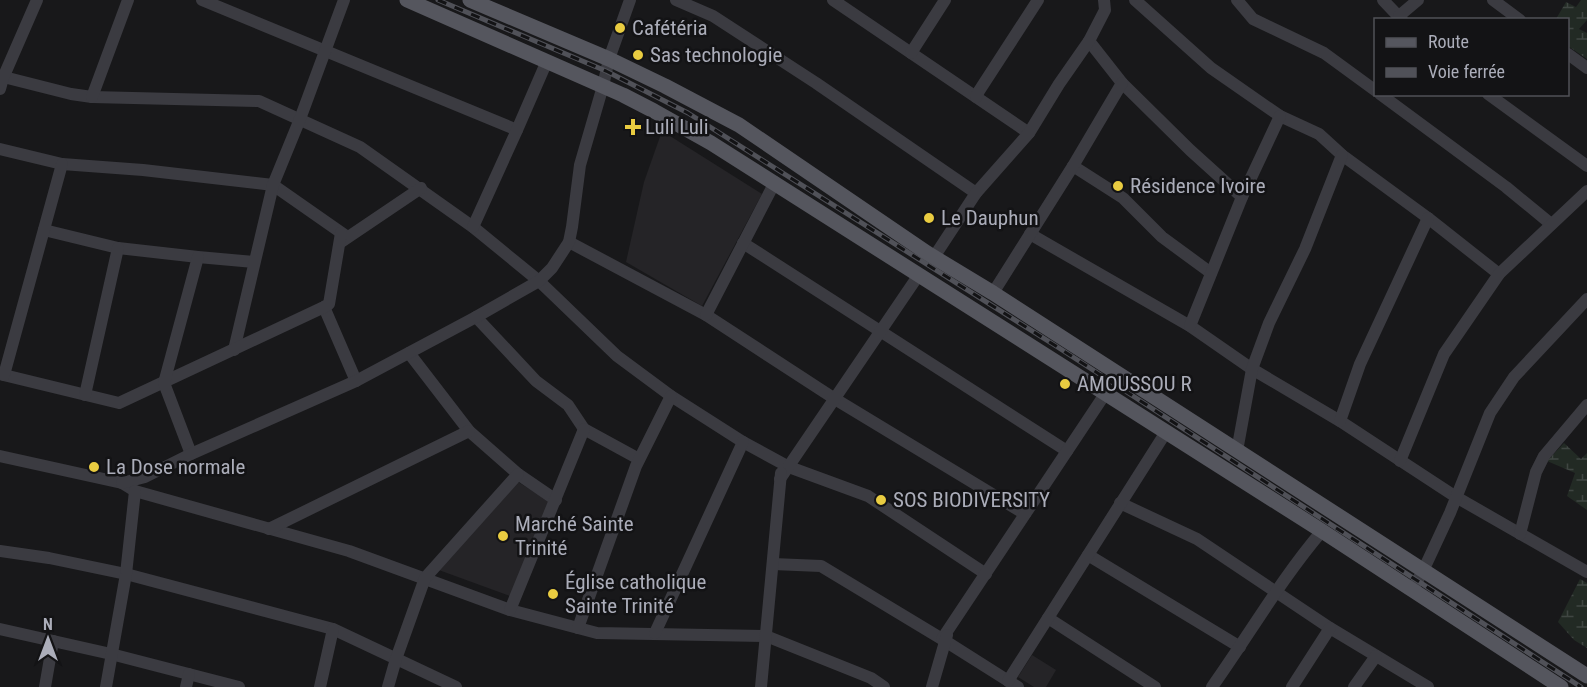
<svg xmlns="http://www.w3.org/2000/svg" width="1587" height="687" viewBox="0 0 1587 687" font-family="'Roboto Condensed',sans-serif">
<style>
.built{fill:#252427}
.wetland{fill:url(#wetland-marsh)}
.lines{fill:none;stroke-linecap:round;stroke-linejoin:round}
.minor{stroke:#3b3b41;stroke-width:12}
.major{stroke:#55565e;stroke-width:15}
.rail-casing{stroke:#505158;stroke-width:5}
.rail{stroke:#131315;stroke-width:3;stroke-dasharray:9;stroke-linecap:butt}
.poi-dot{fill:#e9cc41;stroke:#131315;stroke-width:2}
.labels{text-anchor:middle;stroke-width:5;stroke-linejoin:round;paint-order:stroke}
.poi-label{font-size:21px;fill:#abadb9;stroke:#131315;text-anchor:start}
</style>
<defs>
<pattern id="wetland-marsh" width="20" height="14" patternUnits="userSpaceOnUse" patternTransform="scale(1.5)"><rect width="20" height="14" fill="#222a24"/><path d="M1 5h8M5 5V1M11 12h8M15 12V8" fill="none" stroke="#3f4642"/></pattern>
</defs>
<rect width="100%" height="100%" fill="#18181a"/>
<!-- built -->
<g class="built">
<path d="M 662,131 L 762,194 L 702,306 L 626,262 L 644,182 Z"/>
<path d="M 518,482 L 551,502 L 513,597 L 436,569 Z"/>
<path d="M 1032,655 L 1056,670 L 1046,687 L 1034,687 L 1018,677 Z"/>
</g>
<!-- wetland -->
<g class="wetland">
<path d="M 1581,0 L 1587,0 L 1587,20 L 1579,29 L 1587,33 L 1587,59 L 1568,46 L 1568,20 L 1556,19 L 1566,2 L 1576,7 Z"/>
<path d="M 1564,443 L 1581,459 L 1587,453 L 1587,510 L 1567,496 L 1575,473 L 1547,461 Z"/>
<path d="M 1580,579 L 1587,583 L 1587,648 L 1574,640 L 1558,622 Z"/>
</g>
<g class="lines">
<!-- minor -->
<g class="minor">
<path d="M 202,0 L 517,130"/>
<path d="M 676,0 L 713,16 L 816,83 L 976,193"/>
<path d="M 833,0 L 1029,133"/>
<path d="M 1135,0 L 1211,68 L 1280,116 L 1319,134 L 1342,155 L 1428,218 L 1499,274"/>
<path d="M 1237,0 L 1253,19 L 1324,53 L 1376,91"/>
<path d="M 1383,0 L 1402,20"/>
<path d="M 1493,0 L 1520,20"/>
<path d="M 1399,16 L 1418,0"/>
<path d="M 1089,41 L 1122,83 L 1190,150 L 1242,197"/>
<path d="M 911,53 L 945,0"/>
<path d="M 1568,54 L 1587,68"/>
<path d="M 0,76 L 71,94 L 92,97 L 259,101 L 360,147 L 473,227 L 539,281 L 617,356 L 671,396 L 743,442 L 789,467 L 868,496 L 986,574"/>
<path d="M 0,89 L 3,78 L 37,0"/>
<path d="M 1380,94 L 1506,187 L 1551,224"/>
<path d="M 1488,94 L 1587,166"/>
<path d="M 92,97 L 128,0"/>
<path d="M 976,97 L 979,91 L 1038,0"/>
<path d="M 0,149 L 62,164 L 143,170 L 273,185 L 346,236"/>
<path d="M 1073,166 L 1123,198 L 1162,237 L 1211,273"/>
<path d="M 473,227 L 517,130 L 547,61"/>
<path d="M 44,230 L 118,248 L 198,257 L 254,262"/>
<path d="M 1030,234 L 1190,326 L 1252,369 L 1340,421 L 1456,497 L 1587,572"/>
<path d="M 341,242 L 421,188"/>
<path d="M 569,242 L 706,315 L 835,399 L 1025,514"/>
<path d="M 743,243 L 1067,451"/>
<path d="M 934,257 L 976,193 L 1029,133 L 1059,84 L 1089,41 L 1105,10 L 1104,0"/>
<path d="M 993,293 L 1073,166 L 1122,83"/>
<path d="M 324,307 L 356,381"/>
<path d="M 706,315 L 775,182"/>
<path d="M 476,317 L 536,381 L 568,405 L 584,429 L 639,459"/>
<path d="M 1190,326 L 1242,197 L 1280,116"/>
<path d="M 234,350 L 273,185 L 300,119 L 344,0"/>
<path d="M 409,353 L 469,431 L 518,474 L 556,500"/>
<path d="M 0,374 L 119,403 L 324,307 L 329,304 L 341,233"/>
<path d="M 4,375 L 62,164"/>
<path d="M 85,395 L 118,248"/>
<path d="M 1340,421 L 1360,364 L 1428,218"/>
<path d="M 1237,451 L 1252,369 L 1269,323 L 1305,249 L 1342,155"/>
<path d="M 191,454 L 164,383 L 198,257"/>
<path d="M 0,456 L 122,483 L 135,491 L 349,551 L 510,610 L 597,633 L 766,636 L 871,678 L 884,687"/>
<path d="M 1400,461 L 1444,354 L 1499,274 L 1587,191"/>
<path d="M 780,479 L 918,276"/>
<path d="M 122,483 L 145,477 L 191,454 L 356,381 L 476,317 L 539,281 L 552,268 L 569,242 L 572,227 L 580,165 L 603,86 L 609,59 L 630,0"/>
<path d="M 1120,503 L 1197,539 L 1330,628 L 1428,687"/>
<path d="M 269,529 L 469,431"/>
<path d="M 1520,534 L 1536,472 L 1544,456 L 1587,405"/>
<path d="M 0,551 L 49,558 L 126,574 L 333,629 L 456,687"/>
<path d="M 1088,555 L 1240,647"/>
<path d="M 773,564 L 821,566 L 942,639 L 1018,687"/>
<path d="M 1412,590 L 1423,571 L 1450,513 L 1490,413 L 1514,377 L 1587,299"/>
<path d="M 510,610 L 584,429"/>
<path d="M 1048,618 L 1155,687"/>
<path d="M 578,628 L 636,466 L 671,396"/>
<path d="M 0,629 L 111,654 L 239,687"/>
<path d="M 655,633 L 743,442"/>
<path d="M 942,639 L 1105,394"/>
<path d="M 1008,681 L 1166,432"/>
<path d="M 45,687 L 53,641"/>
<path d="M 106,687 L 126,574 L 135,491"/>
<path d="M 186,687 L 189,674"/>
<path d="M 320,687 L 333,629"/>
<path d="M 388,687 L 396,659 L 425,578 L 518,474"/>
<path d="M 761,687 L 781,473"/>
<path d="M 932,687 L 947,635"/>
<path d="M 1212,687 C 1249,635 1281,579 1322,531"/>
<path d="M 1292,687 L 1330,628"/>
<path d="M 1354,687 L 1376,656"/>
</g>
<!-- major -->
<g class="major">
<path d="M 407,0 L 623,95 L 654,111 L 711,143 L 1322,531 L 1561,687"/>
<path d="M 470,0 L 609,59 L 665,86 L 739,125 L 927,253 L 993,293 L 1587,676"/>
</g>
<defs>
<path id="rail" d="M 438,0 L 606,71 L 688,113 L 1056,346 L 1581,687"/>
</defs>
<!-- rail casing -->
<use href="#rail" class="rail-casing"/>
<!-- rail -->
<use href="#rail" class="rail"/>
</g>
<!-- markers -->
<g class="poi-dot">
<circle cx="620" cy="28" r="6"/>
<circle cx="638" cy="55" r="6"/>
<path d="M630 118h6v6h6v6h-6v6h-6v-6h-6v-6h6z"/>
<circle cx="1118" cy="186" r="6"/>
<circle cx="929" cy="218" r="6"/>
<circle cx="1065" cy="384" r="6"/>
<circle cx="94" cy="467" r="6"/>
<circle cx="881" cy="500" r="6"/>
<circle cx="503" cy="536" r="6"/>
<circle cx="553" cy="594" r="6"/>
</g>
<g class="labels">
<!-- poi labels -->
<g class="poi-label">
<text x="632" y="35">Cafétéria</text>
<text x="650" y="62">Sas technologie</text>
<text x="645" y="134">Luli Luli</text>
<text x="1130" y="193">Résidence Ivoire</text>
<text x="941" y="225">Le Dauphun</text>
<text x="1077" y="391">AMOUSSOU R</text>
<text x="106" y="474">La Dose normale</text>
<text x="893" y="507">SOS BIODIVERSITY</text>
<text x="515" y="531">Marché Sainte<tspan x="515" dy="24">Trinité</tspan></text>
<text x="565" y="589">Église catholique<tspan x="565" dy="24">Sainte Trinité</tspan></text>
</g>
</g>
<!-- legend -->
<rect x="1374" y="18" width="195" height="78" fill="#131315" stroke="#505157" stroke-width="1.5"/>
<rect x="1386" y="38" width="30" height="9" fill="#55565e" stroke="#505157" stroke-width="1.5"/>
<text x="1428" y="48" font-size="18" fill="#abadb9">Route</text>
<rect x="1386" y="68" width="30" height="9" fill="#505158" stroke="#505157" stroke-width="1.5"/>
<text x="1428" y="78" font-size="18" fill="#abadb9">Voie ferrée</text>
<!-- north arrow -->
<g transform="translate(48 639)" stroke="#131315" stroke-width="4.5" paint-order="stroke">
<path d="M0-4.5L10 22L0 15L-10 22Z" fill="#abadb9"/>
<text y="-9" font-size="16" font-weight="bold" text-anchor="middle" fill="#abadb9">N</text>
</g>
</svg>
